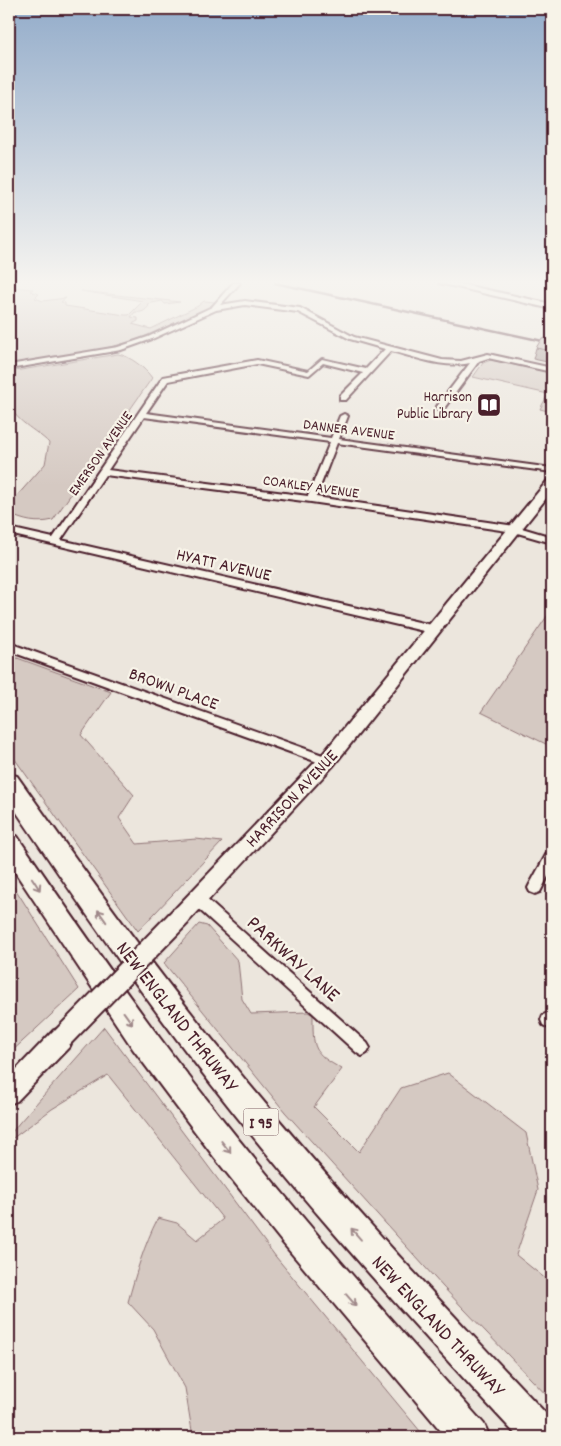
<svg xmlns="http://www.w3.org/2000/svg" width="561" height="1446" viewBox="0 0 561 1446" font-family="Dekko,sans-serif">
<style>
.green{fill:#d5c9c2;stroke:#907476}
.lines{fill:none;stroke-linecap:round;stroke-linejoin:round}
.minor-casing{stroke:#4a1f2b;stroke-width:4}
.tertiary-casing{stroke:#4a1f2b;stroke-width:4}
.secondary-casing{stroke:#4a1f2b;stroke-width:4}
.motorway-casing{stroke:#4a1f2b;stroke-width:4}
.minor{fill:#f7f3e8;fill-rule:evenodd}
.tertiary{fill:#f7f3e8;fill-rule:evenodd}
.secondary{fill:#f7f3e8;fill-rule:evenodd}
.motorway{fill:#f7f3e8;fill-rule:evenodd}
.rail{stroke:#4a1f2b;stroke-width:2.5}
.secondary-bridge-casing{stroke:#4a1f2b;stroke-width:24;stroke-linecap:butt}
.secondary-bridge{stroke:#f7f3e8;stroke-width:20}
.wall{fill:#a99c97;stroke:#4a1f2b}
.building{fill:#c4b5b0;stroke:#4a1f2b}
.oneway{stroke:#a0898a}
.labels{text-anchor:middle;stroke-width:4.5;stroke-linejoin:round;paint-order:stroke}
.far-poi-label{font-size:15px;fill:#4a1f2b;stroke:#f7f3e8;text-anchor:end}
.far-street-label{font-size:15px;fill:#4a1f2b;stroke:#f7f3e8}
.shield{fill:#f7f3e8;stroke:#7e5f64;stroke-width:1}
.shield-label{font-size:16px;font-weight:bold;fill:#4a1f2b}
.street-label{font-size:18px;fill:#4a1f2b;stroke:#f7f3e8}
.near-street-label{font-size:21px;fill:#4a1f2b;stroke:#f7f3e8}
</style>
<rect width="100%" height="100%" fill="#ece6dd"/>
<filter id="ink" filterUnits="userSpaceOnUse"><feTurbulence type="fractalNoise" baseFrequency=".02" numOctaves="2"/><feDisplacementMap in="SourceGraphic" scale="10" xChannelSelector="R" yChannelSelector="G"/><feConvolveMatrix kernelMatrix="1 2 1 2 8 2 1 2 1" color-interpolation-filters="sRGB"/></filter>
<g filter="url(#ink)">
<!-- green -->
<g class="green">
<path d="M 9,283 L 12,283 L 10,287 L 33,289 L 30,291 L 39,294 L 35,298 L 43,301 L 66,298 L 61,302 L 65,303 L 65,306 L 125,315 L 129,315 L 143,301 L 81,291 L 180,302 L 165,304 L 162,301 L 147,304 L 149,306 C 145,311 142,313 135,312 L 131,317 L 138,318 L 138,321 L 132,324 L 151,329 L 198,306 L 204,301 L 215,302 L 208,308 L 134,341 L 73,356 L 9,365 Z"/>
<path d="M 118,354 C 130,356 145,368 152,378 L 53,520 C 37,524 24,521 9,514 L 9,505 L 45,464 L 49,443 C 37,430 11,420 9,400 C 8,391 9,381 9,372 Z"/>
<path d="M 491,360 L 552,373 L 552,412 L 540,409 L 548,394 L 473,377 L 483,363 Z"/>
<path d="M 552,609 L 552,747 L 481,712 Z"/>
<path d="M 9,655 L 111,692 L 81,735 L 134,795 L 119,818 L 137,844 L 196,839 L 222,842 L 138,931 L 9,751 Z"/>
<path d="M 9,879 L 79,989 L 9,1054 Z"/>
<path d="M 199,924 L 207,926 L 238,961 L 242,999 L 251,1014 L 308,1012 L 313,1015 C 313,1047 312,1053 342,1069 L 314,1107 L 359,1152 L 401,1088 L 448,1073 L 526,1133 L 538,1190 L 516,1255 L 552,1284 L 552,1401 L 443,1287 L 285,1112 L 164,963 Z"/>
<path d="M 104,1027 L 276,1257 L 425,1437 L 193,1437 L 185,1388 L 153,1329 L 128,1302 C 136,1273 144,1245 158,1218 L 177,1223 L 197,1240 L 223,1219 L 108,1075 L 52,1109 L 9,1141 L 9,1136 L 19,1123 Z"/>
</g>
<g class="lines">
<defs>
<g id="minor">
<path d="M 233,283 L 240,283 L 220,305 L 245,301 L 300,308 L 354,337 L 442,360 L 461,361 L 488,354 L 552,368 L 552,372 L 488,358 L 479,361 L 442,411 L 439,411 L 435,409 L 470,363 C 444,369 416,357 391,351 L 346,400 L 340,400 L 340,396 L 363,373 L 323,363 L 309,375 L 257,364 L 168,381 L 146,413 L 331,438 L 340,416 L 344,414 L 348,416 L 339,439 L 552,468 L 552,472 L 337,443 L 316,497 L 515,526 L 552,537 L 552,543 L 514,532 L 311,502 L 105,475 L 61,540 L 436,626 L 437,629 L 436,632 L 432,633 L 9,534 L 9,528 L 53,538 L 163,377 L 257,360 L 308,371 L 322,359 L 366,369 L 385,349 L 350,339 L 298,312 L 245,305 L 216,310 L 152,339 L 121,350 L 9,369 L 9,365 L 118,347 L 148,337 L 212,307 ZM 144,417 L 330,442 L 308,496 L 108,470 Z"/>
<path d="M 9,643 L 331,758 L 333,761 L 331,764 L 323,764 L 9,651 Z"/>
<path d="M 552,851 L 552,869 L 540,892 L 535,894 L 530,892 L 528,888 L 530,884 L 547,853 Z"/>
<path d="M 197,893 L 202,895 L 367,1043 L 370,1048 L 367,1053 L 362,1056 L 357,1053 L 192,903 L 190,899 L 192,895 Z"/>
<path d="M 548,1013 L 552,1014 L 552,1030 L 543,1025 L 541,1020 L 543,1015 Z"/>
</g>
<path id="tertiary" d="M 439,283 L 456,283 L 552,304 L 552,309 Z"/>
<g id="secondary">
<path d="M 552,479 L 552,491 L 333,766 L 188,922 L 181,925 L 174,922 L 171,916 L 174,910 L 321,756 L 548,480 Z"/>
<path d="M 62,1027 L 70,1030 L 73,1038 L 70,1046 L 17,1101 L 9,1104 L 9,1077 L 54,1030 Z"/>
</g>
<g id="motorway">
<path d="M 9,774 L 17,776 C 87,875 157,973 234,1066 C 335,1189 443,1305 552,1420 L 552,1437 L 518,1437 C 412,1323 307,1207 211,1084 C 140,993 74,897 9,801 Z"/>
<path d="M 9,833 L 17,836 C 69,912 121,987 177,1061 C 273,1187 378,1306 484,1424 L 490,1437 L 446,1437 L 282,1242 L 214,1157 L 133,1049 L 9,863 Z"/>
</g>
</defs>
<!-- minor casing -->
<use href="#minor" class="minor-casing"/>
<!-- tertiary casing -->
<use href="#tertiary" class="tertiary-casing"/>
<!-- secondary casing -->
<use href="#secondary" class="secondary-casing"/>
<!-- motorway casing -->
<use href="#motorway" class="motorway-casing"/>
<!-- minor -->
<use href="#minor" class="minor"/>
<!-- tertiary -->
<use href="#tertiary" class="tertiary"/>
<!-- secondary -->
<use href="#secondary" class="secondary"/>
<!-- motorway -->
<use href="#motorway" class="motorway"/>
<!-- rail -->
<path class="rail" d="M 275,283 L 552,343"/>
<defs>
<path id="secondary-bridge" d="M 62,1038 L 181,916"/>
</defs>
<!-- secondary-bridge casing -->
<use href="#secondary-bridge" class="secondary-bridge-casing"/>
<!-- secondary-bridge -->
<use href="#secondary-bridge" class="secondary-bridge"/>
</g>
<!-- wall -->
<path class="wall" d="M 552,341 L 552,363 L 533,359 L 536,348 Z"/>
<!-- building -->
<path class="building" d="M 542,338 L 552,341 L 552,351 L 536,348 Z"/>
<!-- one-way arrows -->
<defs><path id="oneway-shaft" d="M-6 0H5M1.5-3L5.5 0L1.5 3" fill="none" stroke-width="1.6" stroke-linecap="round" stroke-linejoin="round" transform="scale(1.25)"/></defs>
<g class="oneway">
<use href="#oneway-shaft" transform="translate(36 884) rotate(57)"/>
<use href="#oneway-shaft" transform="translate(102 916) rotate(-125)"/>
<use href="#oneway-shaft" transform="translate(128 1018) rotate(54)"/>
<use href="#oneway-shaft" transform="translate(226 1147) rotate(52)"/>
<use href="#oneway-shaft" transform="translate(356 1234) rotate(-131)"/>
<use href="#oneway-shaft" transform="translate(351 1300) rotate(49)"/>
</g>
</g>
<!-- sky -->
<linearGradient id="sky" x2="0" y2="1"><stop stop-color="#93acca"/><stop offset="0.58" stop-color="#f6f4f0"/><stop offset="1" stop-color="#f6f4f0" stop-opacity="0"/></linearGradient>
<rect width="561" height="486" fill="url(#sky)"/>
<!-- icons -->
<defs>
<symbol id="library-square" viewBox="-11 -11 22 22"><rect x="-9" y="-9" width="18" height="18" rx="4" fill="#4a1f2b" stroke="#f7f3e8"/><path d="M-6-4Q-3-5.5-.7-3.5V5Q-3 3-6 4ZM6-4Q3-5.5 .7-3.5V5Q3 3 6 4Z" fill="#fff"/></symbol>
</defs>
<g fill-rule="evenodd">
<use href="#library-square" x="475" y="391" width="28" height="28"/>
</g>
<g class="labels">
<!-- far-poi labels -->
<g class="far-poi-label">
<text x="472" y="401">Harrison<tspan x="472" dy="17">Public Library</tspan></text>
</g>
<!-- far-street labels -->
<g class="far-street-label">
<text transform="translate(349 429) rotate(7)" y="5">DANNER AVENUE</text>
<text transform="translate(100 453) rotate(-55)" y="5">EMERSON AVENUE</text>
<text transform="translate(311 486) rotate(8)" y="5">COAKLEY AVENUE</text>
</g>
<!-- shield labels -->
<rect class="shield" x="243.5" y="1108.5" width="35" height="27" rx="4"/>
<g class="shield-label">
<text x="261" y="1128">I 95</text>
</g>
<!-- street labels -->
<g class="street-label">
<text transform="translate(224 564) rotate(13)" y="6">HYATT AVENUE</text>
<text transform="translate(174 688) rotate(20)" y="6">BROWN PLACE</text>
<text transform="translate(291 798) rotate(-47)" y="6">HARRISON AVENUE</text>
</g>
<!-- near-street labels -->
<g class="near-street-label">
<text transform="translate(294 958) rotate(42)" y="7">PARKWAY LANE</text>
<text transform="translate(178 1016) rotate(52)" y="7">NEW ENGLAND THRUWAY</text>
<text transform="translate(439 1325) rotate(47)" y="7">NEW ENGLAND THRUWAY</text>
</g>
</g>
<!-- margin -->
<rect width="561" height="1446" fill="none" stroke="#f7f3e8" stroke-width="30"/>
<rect x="15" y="15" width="531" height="1416" fill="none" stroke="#4a1f2b" stroke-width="2" filter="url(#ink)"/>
</svg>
